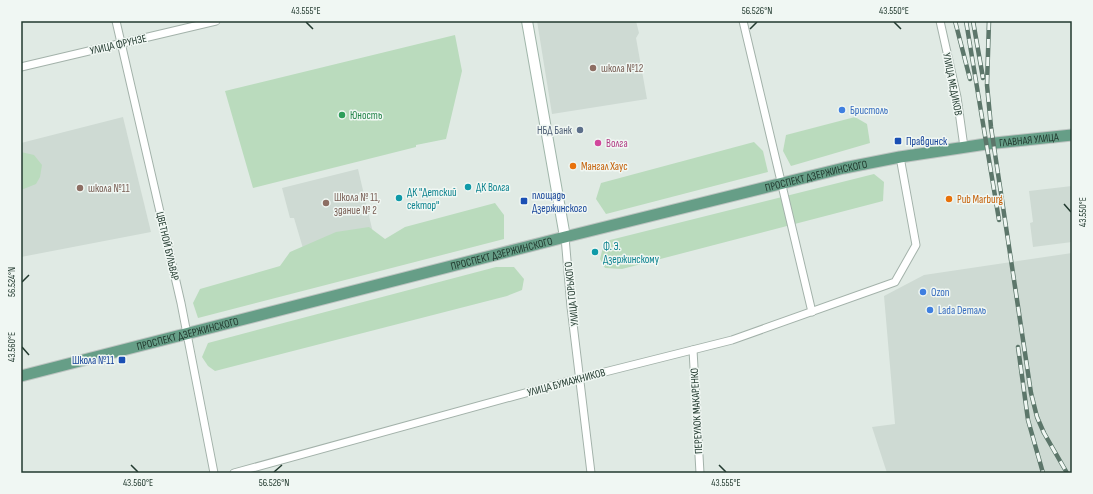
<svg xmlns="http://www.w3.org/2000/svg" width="1093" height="494" viewBox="0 0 1093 494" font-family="'Sofia Sans Condensed',sans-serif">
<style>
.built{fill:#cedad3}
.green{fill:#badbbd}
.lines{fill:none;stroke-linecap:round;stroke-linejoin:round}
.street-casing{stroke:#a3b2aa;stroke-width:9}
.secondary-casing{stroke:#a0b6aa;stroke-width:12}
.primary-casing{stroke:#bdc4c1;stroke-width:13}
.street{stroke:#fff;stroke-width:7}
.secondary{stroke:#fff;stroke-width:10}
.primary{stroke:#669e87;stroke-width:11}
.rail-casing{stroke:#5c766a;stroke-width:4.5}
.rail{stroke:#f0f7f3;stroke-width:3;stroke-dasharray:9;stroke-linecap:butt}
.ticks{fill:none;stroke:#223a2f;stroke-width:1.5}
.education-dot{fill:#8d6e63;stroke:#f0f7f3;stroke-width:1.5}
.shop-dot{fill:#3f7fe0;stroke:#f0f7f3;stroke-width:1.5}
.leisure-dot{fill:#2e9e5b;stroke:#f0f7f3;stroke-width:1.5}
.service-dot{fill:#5c6f8a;stroke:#f0f7f3;stroke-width:1.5}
.transit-dot{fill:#1a4fb4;stroke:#f0f7f3;stroke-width:1.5}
.hotel-dot{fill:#d1479c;stroke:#f0f7f3;stroke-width:1.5}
.food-dot{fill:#e8710a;stroke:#f0f7f3;stroke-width:1.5}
.culture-dot{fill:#0f9aa8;stroke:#f0f7f3;stroke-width:1.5}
.labels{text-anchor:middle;stroke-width:3;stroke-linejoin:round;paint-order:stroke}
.street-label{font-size:11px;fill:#223a2f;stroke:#f0f7f3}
.education-label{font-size:11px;fill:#785e54;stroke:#f0f7f3;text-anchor:start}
.shop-label{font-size:11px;fill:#366cbe;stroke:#f0f7f3;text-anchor:start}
.leisure-label{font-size:11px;fill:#27864d;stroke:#f0f7f3;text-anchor:start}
.service-label{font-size:11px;fill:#4e5e75;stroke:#f0f7f3;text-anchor:end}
.transit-label{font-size:11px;fill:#164399;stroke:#f0f7f3;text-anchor:start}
.hotel-label{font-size:11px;fill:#b23c85;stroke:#f0f7f3;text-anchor:start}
.food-label{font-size:11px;fill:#c56008;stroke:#f0f7f3;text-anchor:start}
.culture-label{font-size:11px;fill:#0d838f;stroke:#f0f7f3;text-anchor:start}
.neatline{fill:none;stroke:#223a2f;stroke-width:1.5}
.ticks-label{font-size:10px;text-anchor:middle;fill:#223a2f}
</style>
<rect width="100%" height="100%" fill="#e0eae4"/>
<!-- built -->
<g class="built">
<path d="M 537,21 L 636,21 L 639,33 L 636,38 L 647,99 L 552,114 Z"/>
<path d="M 123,117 L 151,232 L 21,257 L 21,143 Z"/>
<path d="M 358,169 L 374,237 L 305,255 L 294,218 L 290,218 L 282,188 Z"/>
<path d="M 1072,186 L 1072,242 L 1033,247 L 1030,223 L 1033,222 L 1029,191 Z"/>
<path d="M 1072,253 L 1072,473 L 887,473 L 872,427 L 895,424 L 884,296 L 924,275 Z"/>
</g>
<!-- green -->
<g class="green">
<path d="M 455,35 L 462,71 L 446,139 L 416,145 L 416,147 L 253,188 L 225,91 Z"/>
<path d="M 855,117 L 867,124 L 870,143 L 791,166 L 783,151 L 786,135 Z"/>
<path d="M 754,142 L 763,151 L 768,172 L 606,214 L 596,199 L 601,183 Z"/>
<path d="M 21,152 L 34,155 L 42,165 L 40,177 L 36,184 L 21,190 Z"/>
<path d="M 874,174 L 884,182 L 883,201 L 622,269 L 605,268 L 600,259 L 603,247 L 610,240 Z"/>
<path d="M 495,203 L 504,215 L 504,239 L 198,318 L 193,303 L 200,289 L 280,266 L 290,252 L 336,232 L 369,227 L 385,239 L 405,227 Z"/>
<path d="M 496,267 L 514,267 L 524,279 L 522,290 L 507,296 L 215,371 L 208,366 L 202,357 L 208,343 Z"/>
</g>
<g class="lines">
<defs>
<g id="street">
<path d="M 116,21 L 181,303 L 214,473"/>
<path d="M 743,21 L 812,312"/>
<path d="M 940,21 L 957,97 L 964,147"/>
<path d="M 21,67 L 216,21"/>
<path d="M 565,237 L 571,307 L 591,473"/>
<path d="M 693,350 L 700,473"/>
<path d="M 234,473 L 569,381 L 732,340 L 895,282 L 916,245 L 900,157"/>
</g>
<path id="secondary" d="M 527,21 L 565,237"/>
<g id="primary">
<path id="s1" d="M 21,376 L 565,237 L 844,168 L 900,157 L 986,144 L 1072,135"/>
</g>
</defs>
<!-- street casing -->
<use href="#street" class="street-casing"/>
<!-- secondary casing -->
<use href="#secondary" class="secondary-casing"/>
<!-- primary casing -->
<use href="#primary" class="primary-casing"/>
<!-- street -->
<use href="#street" class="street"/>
<!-- secondary -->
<use href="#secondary" class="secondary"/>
<!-- primary -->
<use href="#primary" class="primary"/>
<defs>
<g id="rail">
<path d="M 955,21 L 970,79"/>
<path d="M 966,21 L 999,220"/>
<path d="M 973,21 L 983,78"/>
<path d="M 989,21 L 987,85 L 991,127 L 1031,393 L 1037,417 L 1044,433 L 1067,473"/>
<path d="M 1018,347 L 1028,420 L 1043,473"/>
</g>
</defs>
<!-- rail casing -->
<use href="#rail" class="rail-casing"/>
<!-- rail -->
<use href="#rail" class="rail"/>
</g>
<!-- ticks -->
<path class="ticks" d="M 306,22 L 313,29M 894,22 L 901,29M 750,29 L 757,22M 1064,204 L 1071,212M 22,282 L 29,275M 22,347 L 29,355M 131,465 L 138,472M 719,465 L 726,472M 274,472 L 282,465"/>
<!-- markers -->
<g class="education-dot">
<circle cx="593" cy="68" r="4"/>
<circle cx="80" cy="188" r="4"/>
<circle cx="326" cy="203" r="4"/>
</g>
<g class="shop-dot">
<circle cx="842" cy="110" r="4"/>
<circle cx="923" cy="292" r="4"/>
<circle cx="930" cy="310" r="4"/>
</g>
<circle class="leisure-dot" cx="342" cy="115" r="4"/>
<circle class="service-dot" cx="580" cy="130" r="4"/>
<g class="transit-dot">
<rect x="894" y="137" width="8" height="8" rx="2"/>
<rect x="520" y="197" width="8" height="8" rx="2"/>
<rect x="118" y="356" width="8" height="8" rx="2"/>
</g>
<circle class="hotel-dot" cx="598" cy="143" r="4"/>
<g class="food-dot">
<circle cx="573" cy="166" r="4"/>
<circle cx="949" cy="199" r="4"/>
</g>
<g class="culture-dot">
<circle cx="468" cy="187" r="4"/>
<circle cx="399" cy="198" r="4"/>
<circle cx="595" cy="252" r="4"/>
</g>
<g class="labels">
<!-- street labels -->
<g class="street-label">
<text transform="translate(118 44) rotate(-13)" y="4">УЛИЦА ФРУНЗЕ</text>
<text transform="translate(953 84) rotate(79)" y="4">УЛИЦА МЕДИКОВ</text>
<text dy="4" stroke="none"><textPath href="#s1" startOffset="1036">ГЛАВНАЯ УЛИЦА</textPath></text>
<text dy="4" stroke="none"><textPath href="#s1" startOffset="820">ПРОСПЕКТ ДЗЕРЖИНСКОГО</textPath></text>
<text transform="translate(168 246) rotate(77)" y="4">ЦВЕТНОЙ БУЛЬВАР</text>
<text dy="4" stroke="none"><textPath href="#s1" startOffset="496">ПРОСПЕКТ ДЗЕРЖИНСКОГО</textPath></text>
<text transform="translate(571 294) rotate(-96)" y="4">УЛИЦА ГОРЬКОГО</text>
<text dy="4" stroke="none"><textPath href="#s1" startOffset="172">ПРОСПЕКТ ДЗЕРЖИНСКОГО</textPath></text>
<text transform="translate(566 382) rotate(-15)" y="4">УЛИЦА БУМАЖНИКОВ</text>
<text transform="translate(696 411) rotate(-93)" y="4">ПЕРЕУЛОК МАКАРЕНКО</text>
</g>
<!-- education labels -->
<g class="education-label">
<text x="601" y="72">школа №12</text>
<text x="88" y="192">школа №11</text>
<text x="334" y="201">Школа № 11,<tspan x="334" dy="13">здание № 2</tspan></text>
</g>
<!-- shop labels -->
<g class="shop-label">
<text x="850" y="114">Бристоль</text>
<text x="931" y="296">Ozon</text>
<text x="938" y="314">Lada Dеталь</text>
</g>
<!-- leisure labels -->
<g class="leisure-label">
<text x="350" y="119">Юность</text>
</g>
<!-- service labels -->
<g class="service-label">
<text x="572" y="134">НБД Банк</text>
</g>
<!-- transit labels -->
<g class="transit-label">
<text x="906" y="145">Правдинск</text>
<text x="532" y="199">площадь<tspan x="532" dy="13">Дзержинского</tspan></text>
<text x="114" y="364" text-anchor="end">Школа №11</text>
</g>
<!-- hotel labels -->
<g class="hotel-label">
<text x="606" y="147">Волга</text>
</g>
<!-- food labels -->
<g class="food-label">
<text x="581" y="170">Мангал Хаус</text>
<text x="957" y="203">Pub Marburg</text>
</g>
<!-- culture labels -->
<g class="culture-label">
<text x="476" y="191">ДК Волга</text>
<text x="407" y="196">ДК "Детский<tspan x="407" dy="13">сектор"</tspan></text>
<text x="603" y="250">Ф. Э.<tspan x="603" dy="13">Дзержинскому</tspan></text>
</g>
</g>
<!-- border -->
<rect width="1093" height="494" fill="none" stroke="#f0f7f3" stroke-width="44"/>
<rect x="22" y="22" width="1049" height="450" class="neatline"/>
<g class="ticks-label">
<text x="306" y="14">43.555°E</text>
<text x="757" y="14">56.526°N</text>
<text x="894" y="14">43.550°E</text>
<text transform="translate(1082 212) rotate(-90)" y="4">43.550°E</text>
<text transform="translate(11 282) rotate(-90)" y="4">56.524°N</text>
<text transform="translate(11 347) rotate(-90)" y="4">43.560°E</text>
<text x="138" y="486">43.560°E</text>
<text x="274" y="486">56.526°N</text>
<text x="726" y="486">43.555°E</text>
</g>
</svg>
